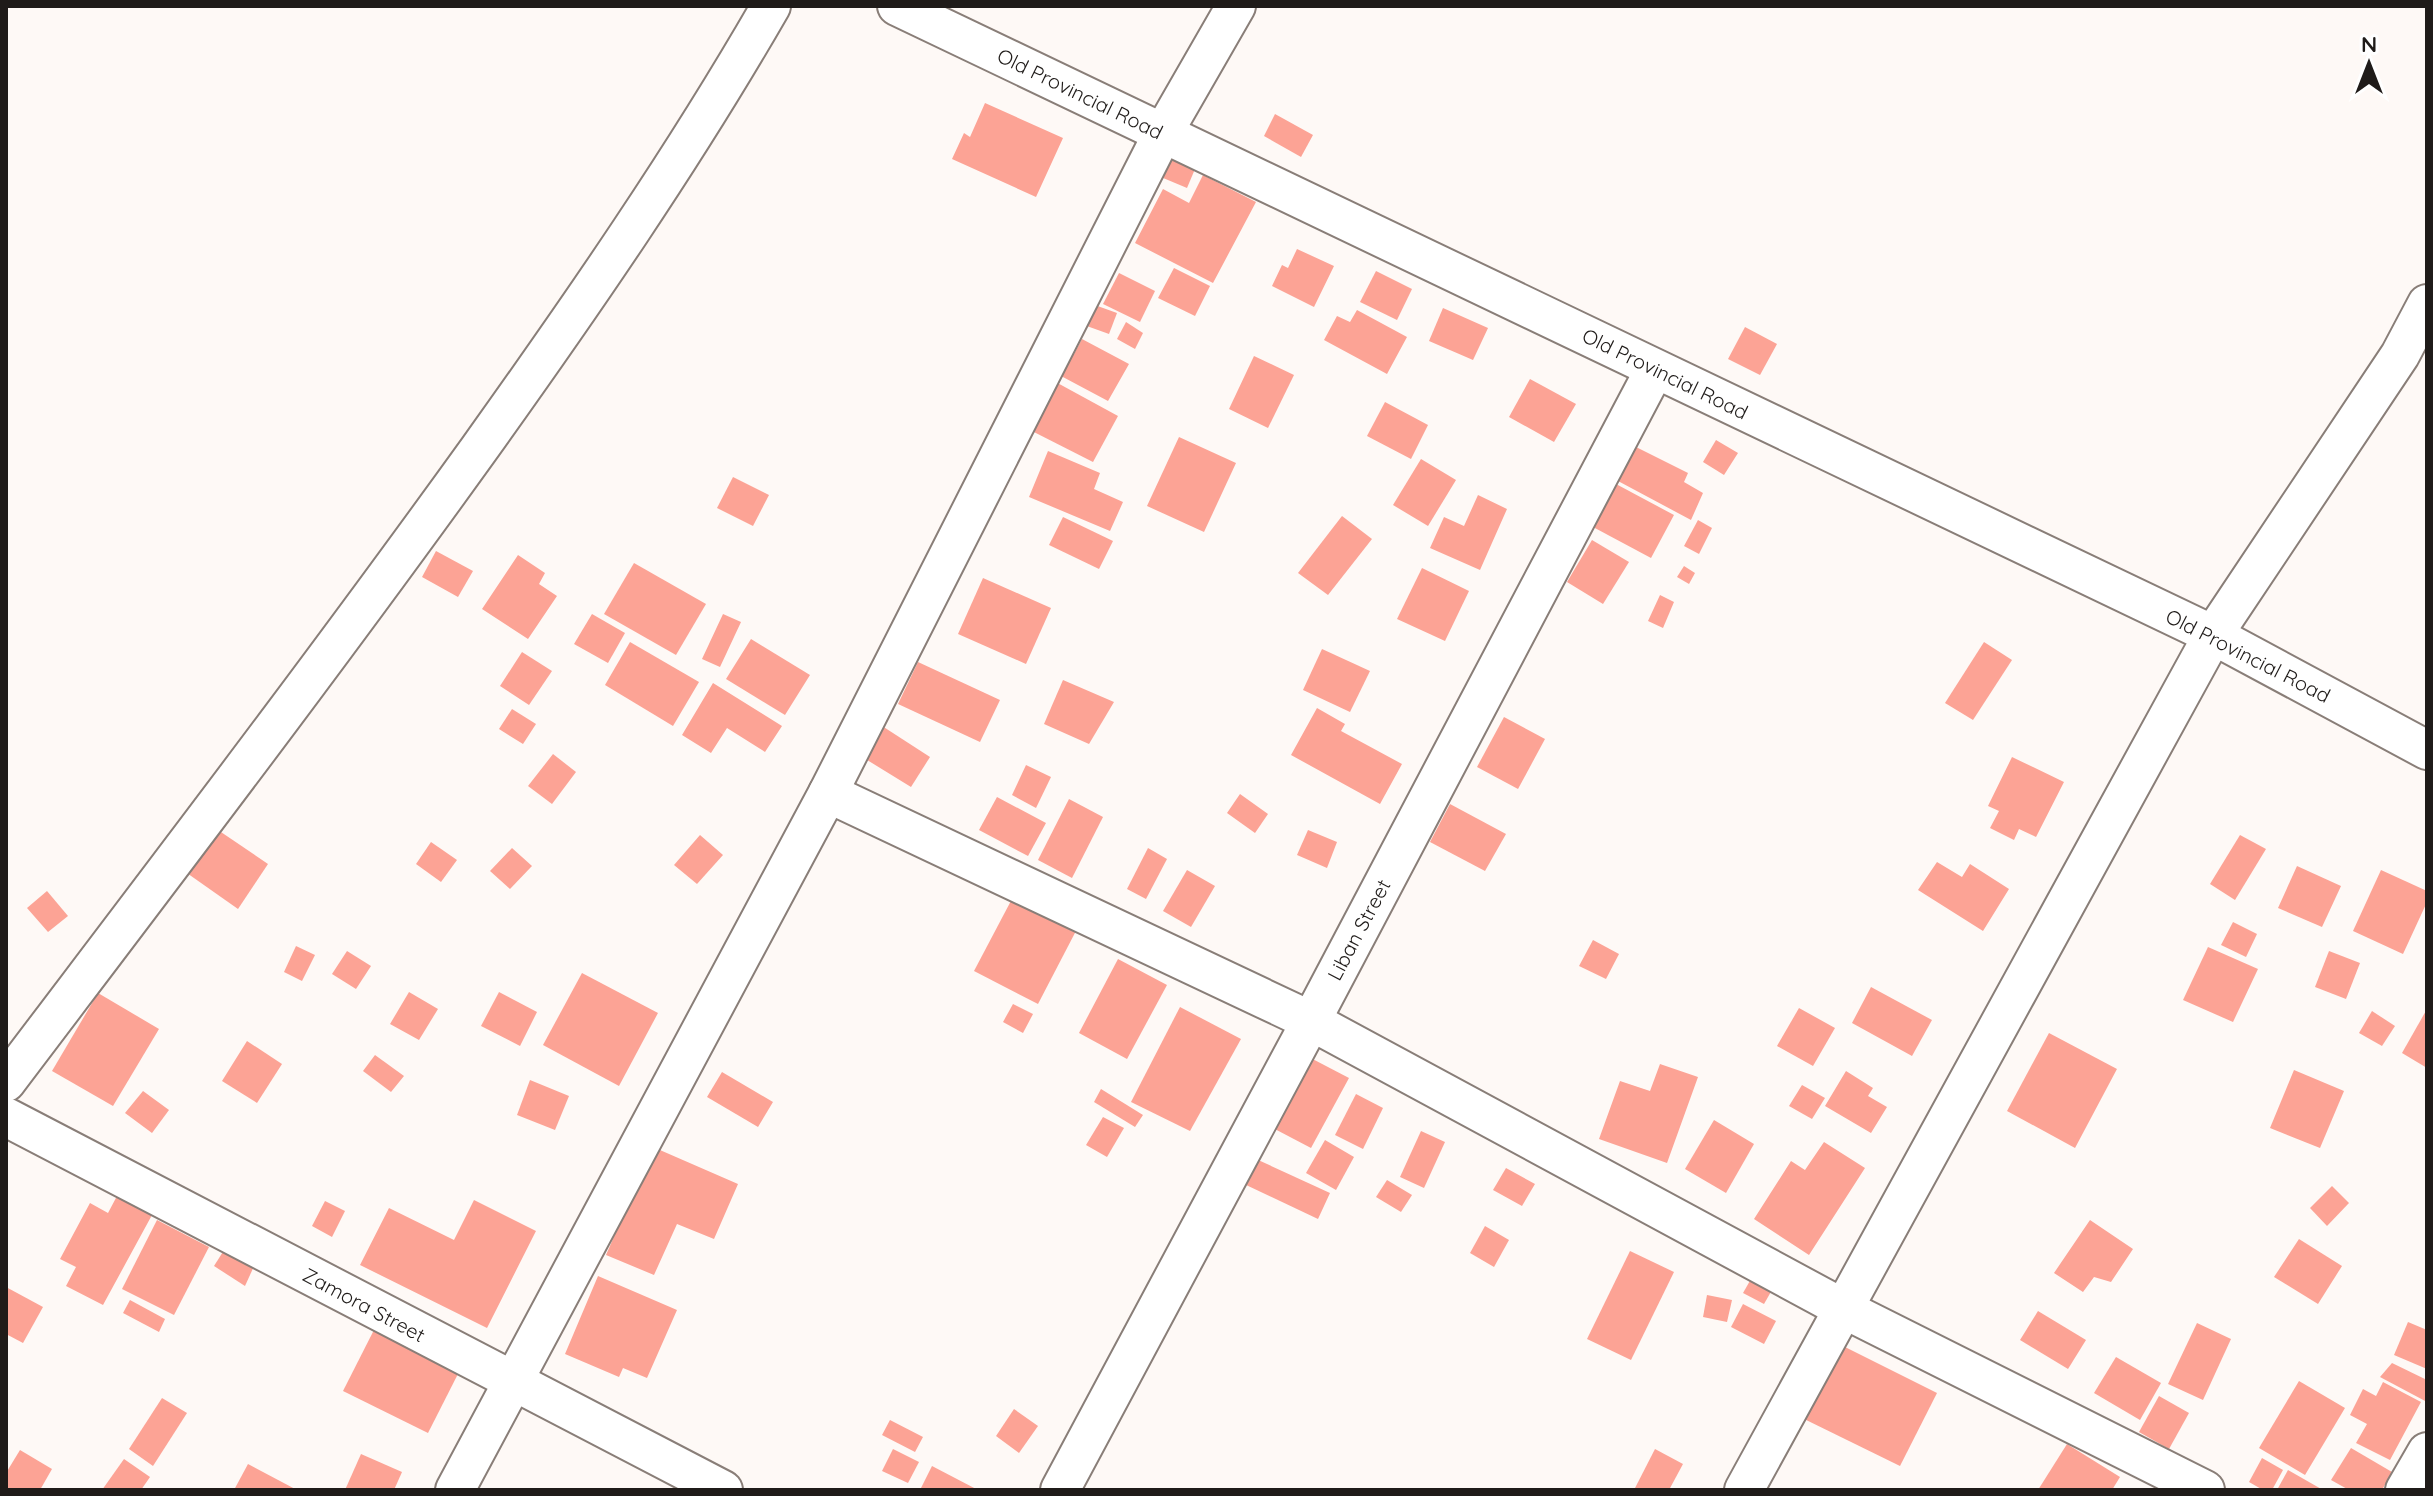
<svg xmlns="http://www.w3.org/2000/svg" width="2433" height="1496" viewBox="0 0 2433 1496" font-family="Quicksand,sans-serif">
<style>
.building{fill:#fca395}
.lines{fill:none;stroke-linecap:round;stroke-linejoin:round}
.minor-casing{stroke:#897e78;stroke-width:42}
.minor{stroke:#fff;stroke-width:38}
.labels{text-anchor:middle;stroke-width:7;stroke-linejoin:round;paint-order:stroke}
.street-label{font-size:20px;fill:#1f1b19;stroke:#fff}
</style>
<rect width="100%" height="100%" fill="#fef9f6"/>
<!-- building -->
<g class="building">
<path d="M 985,103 L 1063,138 L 1036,197 L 952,159 L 964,133 L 970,137 Z"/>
<path d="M 1275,114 L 1313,135 L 1301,157 L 1264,136 Z"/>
<path d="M 1164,155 L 1195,169 L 1187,188 L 1156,175 Z"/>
<path d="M 1203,175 L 1256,202 L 1213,283 L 1135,243 L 1163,189 L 1189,203 Z"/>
<path d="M 1297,249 L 1334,266 L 1314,307 L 1272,286 L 1282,265 L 1288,268 Z"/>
<path d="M 1174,268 L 1210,286 L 1195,316 L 1158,298 Z"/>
<path d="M 1376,271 L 1412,289 L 1397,320 L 1360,302 Z"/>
<path d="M 1119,273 L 1155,291 L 1140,322 L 1103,304 Z"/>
<path d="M 1092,304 L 1117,313 L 1109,334 L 1084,325 Z"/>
<path d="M 1443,308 L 1488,328 L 1473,360 L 1429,341 Z"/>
<path d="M 1357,310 L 1407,337 L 1387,374 L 1324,340 L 1337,316 L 1350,322 Z"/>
<path d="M 1126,322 L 1143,333 L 1135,349 L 1117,339 Z"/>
<path d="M 1745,327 L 1777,344 L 1760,375 L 1728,359 Z"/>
<path d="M 1082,339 L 1129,364 L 1108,401 L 1046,368 L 1057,346 L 1074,354 Z"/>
<path d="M 1254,356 L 1294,375 L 1268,428 L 1229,409 Z"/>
<path d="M 1530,379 L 1576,404 L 1554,442 L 1509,417 Z"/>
<path d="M 1052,380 L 1118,416 L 1093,462 L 1026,428 Z"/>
<path d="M 1385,402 L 1428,425 L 1411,459 L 1367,436 Z"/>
<path d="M 1179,437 L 1236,463 L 1204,532 L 1147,506 Z"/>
<path d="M 1716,440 L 1738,453 L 1724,475 L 1703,462 Z"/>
<path d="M 1636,447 L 1688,473 L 1684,482 L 1703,493 L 1691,520 L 1618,481 Z"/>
<path d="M 1048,451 L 1100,473 L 1094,489 L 1123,502 L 1110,531 L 1029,497 Z"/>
<path d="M 1421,459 L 1456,480 L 1428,526 L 1393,505 Z"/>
<path d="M 733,477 L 769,495 L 753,526 L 717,508 Z"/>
<path d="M 1616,484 L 1674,515 L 1651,558 L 1593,527 Z"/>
<path d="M 1478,495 L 1507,509 L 1480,570 L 1430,548 L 1444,517 L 1464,526 Z"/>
<path d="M 1342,516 L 1372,539 L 1328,595 L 1298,573 Z"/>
<path d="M 1063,517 L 1113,541 L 1099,569 L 1049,545 Z"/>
<path d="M 1698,520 L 1712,528 L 1699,554 L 1684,546 Z"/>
<path d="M 1592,540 L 1629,562 L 1603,604 L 1567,582 Z"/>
<path d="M 436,551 L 473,571 L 458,597 L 422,577 Z"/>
<path d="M 518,555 L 545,573 L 539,584 L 557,596 L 528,639 L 482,609 Z"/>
<path d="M 634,563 L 706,604 L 676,655 L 604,614 Z"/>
<path d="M 1684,566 L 1695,573 L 1689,584 L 1677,577 Z"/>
<path d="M 1422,568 L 1469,591 L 1445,641 L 1397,619 Z"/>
<path d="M 983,578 L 1051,608 L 1026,664 L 958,634 Z"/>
<path d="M 1660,595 L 1674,602 L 1663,628 L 1648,621 Z"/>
<path d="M 592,614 L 625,633 L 608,663 L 574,644 Z"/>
<path d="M 723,614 L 741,622 L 720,667 L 702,659 Z"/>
<path d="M 751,639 L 810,675 L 785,715 L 726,679 Z"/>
<path d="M 630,642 L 699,682 L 673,726 L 605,685 Z"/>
<path d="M 1984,642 L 2012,660 L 1973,720 L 1945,703 Z"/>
<path d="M 1322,649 L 1370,671 L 1350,712 L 1303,690 Z"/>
<path d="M 522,652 L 552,671 L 529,705 L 500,686 Z"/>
<path d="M 918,662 L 1000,700 L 980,742 L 898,704 Z"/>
<path d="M 1063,680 L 1114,702 L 1089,744 L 1044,724 Z"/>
<path d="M 713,683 L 782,726 L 765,752 L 727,728 L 711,753 L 682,735 Z"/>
<path d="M 1317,708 L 1345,724 L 1341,731 L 1402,764 L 1380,804 L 1291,755 Z"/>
<path d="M 512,709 L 536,724 L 523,744 L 499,729 Z"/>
<path d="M 1504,717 L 1545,739 L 1518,789 L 1477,767 Z"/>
<path d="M 879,724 L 930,757 L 911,787 L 859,755 Z"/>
<path d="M 553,754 L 576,772 L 552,804 L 528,786 Z"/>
<path d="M 2012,757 L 2064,782 L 2036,837 L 2019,829 L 2014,840 L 1990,828 L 1999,811 L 1988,806 Z"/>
<path d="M 1026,765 L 1051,777 L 1036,808 L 1012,795 Z"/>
<path d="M 1240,794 L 1268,814 L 1255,833 L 1227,813 Z"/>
<path d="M 997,797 L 1046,823 L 1028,856 L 979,830 Z"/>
<path d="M 1069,799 L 1103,817 L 1072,878 L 1038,860 Z"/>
<path d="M 1450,804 L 1506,834 L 1485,871 L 1430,842 Z"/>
<path d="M 215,828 L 268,864 L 238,909 L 184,871 Z"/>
<path d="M 1308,830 L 1337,842 L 1327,868 L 1297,855 Z"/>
<path d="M 700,835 L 723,855 L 697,884 L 674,865 Z"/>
<path d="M 2240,835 L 2266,849 L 2235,900 L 2210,884 Z"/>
<path d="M 431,842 L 457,860 L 441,882 L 416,864 Z"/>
<path d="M 512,848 L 532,866 L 510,889 L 490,871 Z"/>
<path d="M 1148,848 L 1167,859 L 1146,899 L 1127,889 Z"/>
<path d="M 1937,862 L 1962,877 L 1970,864 L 2009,889 L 1983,931 L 1918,890 Z"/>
<path d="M 2297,866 L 2341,886 L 2322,927 L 2278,908 Z"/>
<path d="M 1187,870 L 1215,886 L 1191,927 L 1163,911 Z"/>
<path d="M 2381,870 L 2427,891 L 2427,902 L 2403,954 L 2353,931 Z"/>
<path d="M 47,891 L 68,916 L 48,932 L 27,908 Z"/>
<path d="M 1013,897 L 1077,929 L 1038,1004 L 974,971 Z"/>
<path d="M 2233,922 L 2257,934 L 2246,957 L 2221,945 Z"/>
<path d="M 1593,940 L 1619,954 L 1606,979 L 1579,966 Z"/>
<path d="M 296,946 L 315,955 L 302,981 L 284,972 Z"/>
<path d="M 2208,947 L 2258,969 L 2233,1022 L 2183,1000 Z"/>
<path d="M 347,951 L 371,966 L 356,989 L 332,974 Z"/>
<path d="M 2329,951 L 2360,963 L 2346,999 L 2315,987 Z"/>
<path d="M 1118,959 L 1167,985 L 1127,1059 L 1079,1033 Z"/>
<path d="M 582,973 L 658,1013 L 619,1086 L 543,1045 Z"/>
<path d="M 1871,987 L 1932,1020 L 1912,1056 L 1852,1023 Z"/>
<path d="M 409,992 L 438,1009 L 419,1040 L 390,1024 Z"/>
<path d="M 499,992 L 537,1012 L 520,1046 L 481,1026 Z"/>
<path d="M 98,993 L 159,1029 L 113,1106 L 52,1071 Z"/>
<path d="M 1013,1004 L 1033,1014 L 1023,1033 L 1003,1022 Z"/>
<path d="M 1180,1007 L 1241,1039 L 1190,1131 L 1131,1102 Z"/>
<path d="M 1799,1008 L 1835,1028 L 1813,1066 L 1777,1046 Z"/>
<path d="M 2427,1009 L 2427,1068 L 2402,1053 Z"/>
<path d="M 2372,1011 L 2395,1026 L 2382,1046 L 2359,1033 Z"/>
<path d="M 2049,1033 L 2117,1069 L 2075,1148 L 2007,1111 Z"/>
<path d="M 247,1041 L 282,1064 L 257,1103 L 222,1081 Z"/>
<path d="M 1303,1054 L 1349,1078 L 1311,1148 L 1265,1124 Z"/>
<path d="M 375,1055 L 404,1076 L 391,1092 L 363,1071 Z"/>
<path d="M 1660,1064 L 1698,1077 L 1667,1163 L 1599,1139 L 1620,1081 L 1650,1091 Z"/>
<path d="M 2294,1070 L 2344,1091 L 2320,1148 L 2270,1128 Z"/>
<path d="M 1846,1071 L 1873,1088 L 1868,1096 L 1887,1107 L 1871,1133 L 1825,1106 Z"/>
<path d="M 722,1072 L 773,1102 L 758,1127 L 707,1097 Z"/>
<path d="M 530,1080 L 569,1096 L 555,1130 L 517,1115 Z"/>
<path d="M 1802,1085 L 1825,1098 L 1812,1119 L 1789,1106 Z"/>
<path d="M 1101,1089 L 1143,1115 L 1135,1127 L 1094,1102 Z"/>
<path d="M 143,1091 L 169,1110 L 152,1133 L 125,1113 Z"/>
<path d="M 1356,1094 L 1383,1108 L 1363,1149 L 1335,1135 Z"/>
<path d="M 1103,1117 L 1124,1128 L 1107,1157 L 1086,1145 Z"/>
<path d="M 1714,1120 L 1754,1144 L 1726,1193 L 1685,1169 Z"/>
<path d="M 1421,1131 L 1445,1142 L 1424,1188 L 1400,1177 Z"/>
<path d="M 1325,1140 L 1354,1157 L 1336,1190 L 1306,1173 Z"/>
<path d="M 1824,1142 L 1865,1168 L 1809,1255 L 1754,1219 L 1791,1161 L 1805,1170 Z"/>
<path d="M 653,1147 L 738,1184 L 714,1239 L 677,1224 L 654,1275 L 606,1255 Z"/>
<path d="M 1256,1159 L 1330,1193 L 1318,1219 L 1244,1184 Z"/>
<path d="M 1506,1168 L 1535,1184 L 1522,1206 L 1493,1190 Z"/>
<path d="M 1387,1180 L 1412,1195 L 1401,1212 L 1376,1197 Z"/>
<path d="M 2332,1186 L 2349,1203 L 2327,1226 L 2310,1208 Z"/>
<path d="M 117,1196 L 152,1215 L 103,1305 L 66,1286 L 76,1267 L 60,1259 L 90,1203 L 108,1213 Z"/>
<path d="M 474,1200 L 536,1231 L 487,1328 L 360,1265 L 389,1208 L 454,1240 Z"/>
<path d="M 325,1201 L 345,1211 L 332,1237 L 312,1226 Z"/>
<path d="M 157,1220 L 209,1247 L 174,1315 L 122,1289 Z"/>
<path d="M 2090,1220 L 2133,1249 L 2111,1282 L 2094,1277 L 2083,1292 L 2054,1273 Z"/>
<path d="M 1485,1226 L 1509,1240 L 1494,1267 L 1470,1253 Z"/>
<path d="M 2299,1239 L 2342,1266 L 2318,1304 L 2274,1277 Z"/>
<path d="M 226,1247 L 255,1264 L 245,1286 L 214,1266 Z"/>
<path d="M 1630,1251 L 1674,1272 L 1631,1360 L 1587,1339 Z"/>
<path d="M 598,1276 L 677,1310 L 647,1378 L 623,1368 L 619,1377 L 565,1354 Z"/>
<path d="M 1751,1279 L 1772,1290 L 1764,1304 L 1743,1293 Z"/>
<path d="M 6,1287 L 43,1307 L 23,1343 L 6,1334 Z"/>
<path d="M 1707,1295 L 1732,1300 L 1727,1322 L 1703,1317 Z"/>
<path d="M 130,1300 L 165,1319 L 159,1332 L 123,1313 Z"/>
<path d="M 1743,1304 L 1776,1321 L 1764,1344 L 1731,1327 Z"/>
<path d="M 2038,1311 L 2086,1340 L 2068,1369 L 2020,1340 Z"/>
<path d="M 2408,1322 L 2427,1330 L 2427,1369 L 2394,1355 Z"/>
<path d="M 2197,1323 L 2231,1339 L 2203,1400 L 2168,1384 Z"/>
<path d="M 377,1324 L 462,1366 L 428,1433 L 343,1391 Z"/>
<path d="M 1835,1342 L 1937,1393 L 1900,1466 L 1798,1416 Z"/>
<path d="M 2116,1357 L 2161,1383 L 2140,1420 L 2094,1393 Z"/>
<path d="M 2392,1363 L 2427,1380 L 2427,1402 L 2380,1377 Z"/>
<path d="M 2299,1381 L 2345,1408 L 2305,1475 L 2259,1448 Z"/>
<path d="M 2383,1382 L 2421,1402 L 2390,1460 L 2356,1443 L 2367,1424 L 2350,1415 L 2363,1389 L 2376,1396 Z"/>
<path d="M 2159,1396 L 2189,1413 L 2169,1449 L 2139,1432 Z"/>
<path d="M 162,1398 L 187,1413 L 153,1466 L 129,1449 Z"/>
<path d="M 1014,1409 L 1038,1426 L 1019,1453 L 996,1436 Z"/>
<path d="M 890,1420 L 923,1437 L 915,1452 L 882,1435 Z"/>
<path d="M 2067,1444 L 2120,1477 L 2112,1490 L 2038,1490 Z"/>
<path d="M 2351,1448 L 2392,1472 L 2382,1490 L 2349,1490 L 2331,1480 Z"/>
<path d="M 893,1449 L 919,1462 L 908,1483 L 882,1471 Z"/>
<path d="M 1655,1449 L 1683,1464 L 1669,1490 L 1634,1490 Z"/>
<path d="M 20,1450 L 52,1469 L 40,1490 L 6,1488 L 6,1473 Z"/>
<path d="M 361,1454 L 402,1472 L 394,1490 L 345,1490 Z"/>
<path d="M 2262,1458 L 2283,1470 L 2272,1490 L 2263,1490 L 2249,1482 Z"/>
<path d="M 124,1459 L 150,1477 L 141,1490 L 102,1490 Z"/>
<path d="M 248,1464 L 297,1490 L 234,1490 Z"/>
<path d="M 932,1466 L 978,1490 L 920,1490 Z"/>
<path d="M 2288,1470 L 2323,1490 L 2277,1490 Z"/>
</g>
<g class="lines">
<defs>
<g id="minor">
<path d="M 897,6 L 2213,635 L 2427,750"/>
<path d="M 828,793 L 1311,1021 L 1844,1309 L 2205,1490"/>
<path d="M 6,1082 C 165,872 325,663 479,449 C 582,305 683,159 771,6"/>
<path d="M 6,1117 L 723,1490"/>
<path d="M 455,1490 L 828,793 L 1163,133 L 1236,6"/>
<path d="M 1060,1490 L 1311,1021 L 1655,369"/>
<path d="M 1744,1490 L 2213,635 L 2400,355 L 2427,304"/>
<path d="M 2405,1490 L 2427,1452"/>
</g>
</defs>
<!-- minor casing -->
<use href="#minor" class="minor-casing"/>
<!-- minor -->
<use href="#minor" class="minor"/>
</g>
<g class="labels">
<!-- street labels -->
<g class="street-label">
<text transform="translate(1080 94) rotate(26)" y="7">Old Provincial Road</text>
<text transform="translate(1665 374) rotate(26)" y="7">Old Provincial Road</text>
<text transform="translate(2248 656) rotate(27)" y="7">Old Provincial Road</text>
<text transform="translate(1359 930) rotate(-62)" y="7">Liban Street</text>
<text transform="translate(364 1305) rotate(28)" y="7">Zamora Street</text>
</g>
</g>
<!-- border -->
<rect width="2433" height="1496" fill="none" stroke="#1f1b19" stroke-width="16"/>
<!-- north arrow -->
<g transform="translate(2369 64)" stroke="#ffffff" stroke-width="6" paint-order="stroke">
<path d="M0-6L14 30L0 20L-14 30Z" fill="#1f1b19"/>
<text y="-12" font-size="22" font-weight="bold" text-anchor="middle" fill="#1f1b19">N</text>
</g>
</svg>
